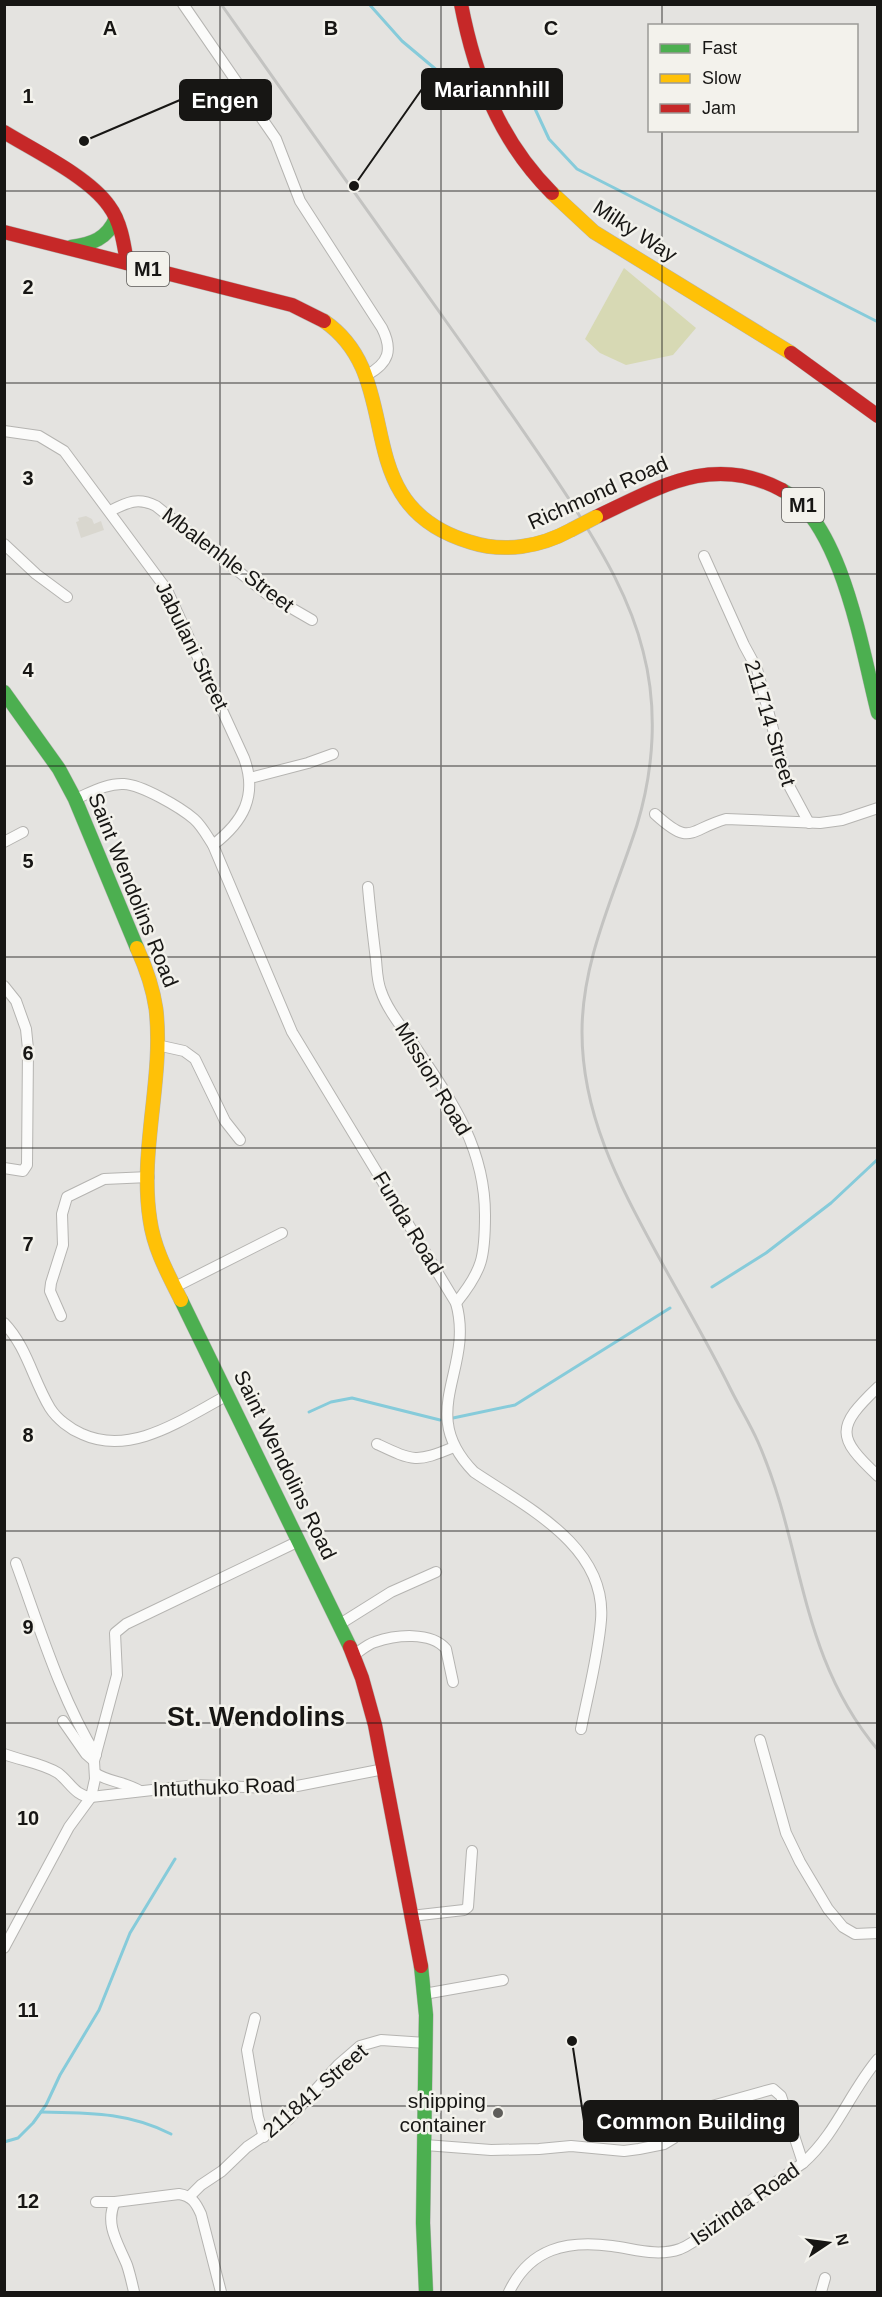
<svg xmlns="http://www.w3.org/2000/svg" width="882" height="2297" viewBox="0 0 882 2297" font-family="Helvetica,sans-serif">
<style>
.built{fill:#d9d7cf}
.green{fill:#d7d9b4}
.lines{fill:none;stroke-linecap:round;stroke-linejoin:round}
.stream{stroke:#86cbda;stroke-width:3}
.street-casing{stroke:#b5b4b1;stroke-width:12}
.fast-casing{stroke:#b5b4b1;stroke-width:15}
.slow-casing{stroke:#b5b4b1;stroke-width:15}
.jam-casing{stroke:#b5b4b1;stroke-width:15}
.street{stroke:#fbfbfa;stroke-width:10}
.fast{stroke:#4caf50;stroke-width:14}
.slow{stroke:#ffc107;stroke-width:14}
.jam{stroke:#c62828;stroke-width:14}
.rail{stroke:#c3c3c1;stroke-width:3}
.slow-bridge-casing{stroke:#b5b4b1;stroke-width:15;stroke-linecap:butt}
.slow-bridge{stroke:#ffc107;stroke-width:14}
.grid{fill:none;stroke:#171614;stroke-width:1.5;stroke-opacity:0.55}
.poi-dot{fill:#5f5e5b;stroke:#f3f2ec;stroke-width:2}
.labels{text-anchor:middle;stroke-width:5;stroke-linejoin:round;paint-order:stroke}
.shield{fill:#f3f2ec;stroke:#595855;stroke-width:1.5}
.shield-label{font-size:20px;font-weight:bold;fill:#171614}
.street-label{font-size:21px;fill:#171614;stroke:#f3f2ec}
.poi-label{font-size:21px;fill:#171614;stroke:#f3f2ec;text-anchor:end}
.district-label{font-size:27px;font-weight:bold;fill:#171614;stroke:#f3f2ec}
.grid-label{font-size:20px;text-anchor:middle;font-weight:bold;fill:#171614;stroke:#f3f2ec;stroke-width:5;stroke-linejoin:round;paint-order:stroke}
.leader{fill:none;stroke:#171614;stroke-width:2}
.callout-dot{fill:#171614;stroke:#f3f2ec;stroke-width:2}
.callout{fill:#171614;stroke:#171614;stroke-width:2}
.callout-label{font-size:22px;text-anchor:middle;font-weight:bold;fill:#fff}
</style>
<rect width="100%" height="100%" fill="#e4e3e0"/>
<!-- built -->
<path class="built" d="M 86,516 L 92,519 L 94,524 L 101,521 L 104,530 L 81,538 L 76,522 L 79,521 L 78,518 Z"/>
<!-- green -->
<path class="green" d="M 624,268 L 696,328 L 673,355 L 626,365 L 600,353 L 585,339 Z"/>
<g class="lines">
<!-- stream -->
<g class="stream">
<path d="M 369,4 L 402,41 L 464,93"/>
<path d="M 530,98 L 549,139 L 577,169 L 878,322"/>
<path d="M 712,1287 L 766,1253 L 831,1203 L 878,1159"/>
<path d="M 309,1412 L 331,1402 L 352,1398 L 440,1420"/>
<path d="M 453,1418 L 515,1405 L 670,1308"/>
<path d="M 41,2112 C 89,2113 128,2112 171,2134"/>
<path d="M 4,2142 L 18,2138 L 33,2123 L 46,2105 L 60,2075 L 99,2010 L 130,1933 L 175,1859"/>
</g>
<defs>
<g id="street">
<path d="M 183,4 L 276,139 L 300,201 L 382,328 C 393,350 389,363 367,375"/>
<path d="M 4,431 L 39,436 L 64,451 L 167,590 L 244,758 C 258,796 243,822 213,845"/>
<path d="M 110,511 C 128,502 138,497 156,506 L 267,594 L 312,620"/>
<path d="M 4,544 L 36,574 L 67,597"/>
<path d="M 704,556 L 744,645 L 757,669 L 787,782 L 809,823"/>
<path d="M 250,778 L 308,763 L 333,754"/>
<path d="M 75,799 C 90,793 107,783 124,784 C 142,785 180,807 194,819 C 202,826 207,836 213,845 L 292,1032 L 456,1303 C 475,1370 415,1412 474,1472 C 526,1507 607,1546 601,1620 C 598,1657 588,1693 581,1729"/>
<path d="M 655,814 C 691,847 688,830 726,819 L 820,823 L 842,820 L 878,808"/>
<path d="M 4,842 L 23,832"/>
<path d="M 368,887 C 370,911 373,935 376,960 C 377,970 377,981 381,991 C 387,1009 401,1026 412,1042 C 449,1097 485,1145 485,1215 C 485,1256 483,1270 456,1303"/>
<path d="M 4,986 L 16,1001 L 26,1029 L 28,1049 L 27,1165 L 23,1171 L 4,1168"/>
<path d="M 157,1045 L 184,1051 L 195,1059 L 225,1121 L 240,1140"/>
<path d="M 175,1287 L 282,1233"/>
<path d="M 61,1316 L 50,1291 L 51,1283 L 63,1245 L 62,1214 L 67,1197 L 104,1179 L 149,1177"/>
<path d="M 4,1323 C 27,1347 33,1380 50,1408 C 57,1419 70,1429 82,1434 C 132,1457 184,1418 228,1395"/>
<path d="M 878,1387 C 836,1427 836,1437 878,1476"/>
<path d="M 377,1444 C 413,1461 416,1463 454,1447"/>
<path d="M 16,1563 C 39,1626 61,1699 96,1755"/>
<path d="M 340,1624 L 391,1592 L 436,1572"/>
<path d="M 354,1655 C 361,1650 368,1644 375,1642 C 395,1635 431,1631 446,1649 L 453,1682"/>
<path d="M 63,1721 L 86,1754 L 94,1761"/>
<path d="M 760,1740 L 786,1833 L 800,1862 L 828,1909 L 843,1927 L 855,1934 L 878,1933"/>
<path d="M 4,1754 C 22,1761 42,1763 58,1773 C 70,1782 75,1796 91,1797 L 196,1785 L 268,1788 L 297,1786 L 384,1769"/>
<path d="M 95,1773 C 108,1782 126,1782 140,1791"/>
<path d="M 411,1916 L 464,1910 L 468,1907 L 472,1851"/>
<path d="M 4,1948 L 69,1827 L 91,1797 L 95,1779 L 94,1761 L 117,1675 L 115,1633 L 126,1624 L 299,1541"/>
<path d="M 424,1994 L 503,1980"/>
<path d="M 255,2018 L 247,2050 L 258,2117 L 264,2137"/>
<path d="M 425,2145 L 491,2150 L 539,2149 L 571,2146 L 624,2151 L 639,2149 L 664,2144 L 674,2138 L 694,2111 L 773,2089 L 781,2096 L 803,2163"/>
<path d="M 189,2197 L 201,2185 L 222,2171 L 247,2147 L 289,2119 L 338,2065 L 360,2046 L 381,2040 L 426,2043"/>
<path d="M 96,2202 L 115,2202 L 179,2194 C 192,2196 196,2203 201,2214 L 221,2292"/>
<path d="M 115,2202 C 104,2224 119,2245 127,2265 C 130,2274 132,2283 134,2292"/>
<path d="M 509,2292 C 530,2248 567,2240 612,2246 C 635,2249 657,2257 680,2249 C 695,2243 709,2230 722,2221 C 749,2202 776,2182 803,2163 C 836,2134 850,2092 878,2059"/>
<path d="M 821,2292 L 825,2278"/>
</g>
<g id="fast">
<path d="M 71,247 C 92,244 107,239 116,218"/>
<path d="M 782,490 C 842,521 862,651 878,713"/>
<path d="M 4,692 L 59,769 L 75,799 L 137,948"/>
<path d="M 181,1300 L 350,1647"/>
<path d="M 421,1966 L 426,2015 L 423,2223 L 426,2292"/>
</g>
<g id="slow">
<path d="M 552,193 L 594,232 L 791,353"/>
<path d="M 324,321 C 410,380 343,504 470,542 C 504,553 540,547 571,530"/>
<path d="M 137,948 C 146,968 153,988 156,1009 C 164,1079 139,1150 150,1220 C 154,1249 168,1274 181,1300"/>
</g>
<g id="jam">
<path d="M 461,4 C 475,76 499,140 552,193"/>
<path d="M 4,132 C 35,151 89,177 109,206 C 121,222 124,244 127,263"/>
<path d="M 4,232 L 292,305 L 324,321"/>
<path d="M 791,353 L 878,416"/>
<path d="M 596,517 C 660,487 713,453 782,490"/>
<path d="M 350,1647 L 362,1678 L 375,1725 L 421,1966"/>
</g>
</defs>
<!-- street casing -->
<use href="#street" class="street-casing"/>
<!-- fast casing -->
<use href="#fast" class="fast-casing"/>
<!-- slow casing -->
<use href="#slow" class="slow-casing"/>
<!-- jam casing -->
<use href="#jam" class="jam-casing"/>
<!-- street -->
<use href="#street" class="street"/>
<!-- fast -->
<use href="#fast" class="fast"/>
<!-- slow -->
<use href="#slow" class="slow"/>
<!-- jam -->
<use href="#jam" class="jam"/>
<!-- rail -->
<path class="rail" d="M 221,4 C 302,119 384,234 465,348 C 503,402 541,455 576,510 C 604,555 630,599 643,651 C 658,708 654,769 637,825 C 615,894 582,959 582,1032 C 582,1114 618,1182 656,1252 C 681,1298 708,1343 731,1390 C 740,1408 750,1424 758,1442 C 805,1549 798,1655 878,1750"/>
<defs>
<path id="slow-bridge" d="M 571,530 L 596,517"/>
</defs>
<!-- slow-bridge casing -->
<use href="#slow-bridge" class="slow-bridge-casing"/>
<!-- slow-bridge -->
<use href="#slow-bridge" class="slow-bridge"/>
</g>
<!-- grid -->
<path class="grid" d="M 220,4 L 220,2292M 441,4 L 441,2292M 662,4 L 662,26M 662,130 L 662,2292M 4,191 L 878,191M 4,383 L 878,383M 4,574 L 878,574M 4,766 L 878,766M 4,957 L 878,957M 4,1148 L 878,1148M 4,1340 L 878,1340M 4,1531 L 878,1531M 4,1723 L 878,1723M 4,1914 L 878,1914M 4,2106 L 878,2106"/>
<!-- markers -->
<circle class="poi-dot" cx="498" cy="2113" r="6"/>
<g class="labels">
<!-- shield labels -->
<g class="shield">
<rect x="127" y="252" width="42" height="34" rx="4.5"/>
<rect x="782" y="488" width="42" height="34" rx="4.5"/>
</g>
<g class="shield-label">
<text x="148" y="276">M1</text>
<text x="803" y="512">M1</text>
</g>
<!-- street labels -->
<g class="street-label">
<text transform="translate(635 231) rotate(33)" y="7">Milky Way</text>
<text transform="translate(598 493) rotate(-24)" y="7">Richmond Road</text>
<text transform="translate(228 560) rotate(37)" y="7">Mbalenhle Street</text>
<text transform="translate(192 646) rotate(64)" y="7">Jabulani Street</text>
<text transform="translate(770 723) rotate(73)" y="7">211714 Street</text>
<text transform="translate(133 890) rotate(68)" y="7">Saint Wendolins Road</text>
<text transform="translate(433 1079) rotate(59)" y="7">Mission Road</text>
<text transform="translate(408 1223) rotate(59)" y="7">Funda Road</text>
<text transform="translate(285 1465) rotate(64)" y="7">Saint Wendolins Road</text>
<text transform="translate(224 1787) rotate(-2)" y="7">Intuthuko Road</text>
<text transform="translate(315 2091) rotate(-41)" y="7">211841 Street</text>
<text transform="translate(745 2204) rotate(-35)" y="7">Isizinda Road</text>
</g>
<!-- poi labels -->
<g class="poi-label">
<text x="486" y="2108">shipping<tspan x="486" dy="24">container</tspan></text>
</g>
<!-- district labels -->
<g class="district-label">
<text x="256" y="1726">St. Wendolins</text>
</g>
</g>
<g class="grid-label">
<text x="110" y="35">A</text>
<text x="331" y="35">B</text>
<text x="551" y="35">C</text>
<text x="28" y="103">1</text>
<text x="28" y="294">2</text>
<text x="28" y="485">3</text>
<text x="28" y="677">4</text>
<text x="28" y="868">5</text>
<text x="28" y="1060">6</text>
<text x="28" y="1251">7</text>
<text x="28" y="1442">8</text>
<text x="28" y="1634">9</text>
<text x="28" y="1825">10</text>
<text x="28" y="2017">11</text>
<text x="28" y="2208">12</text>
</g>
<!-- callouts -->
<path class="leader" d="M354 186L422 89M84 141L180 100M572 2041L584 2121"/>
<g class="callout-dot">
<circle cx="354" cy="186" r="6"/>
<circle cx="84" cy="141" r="6"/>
<circle cx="572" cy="2041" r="6"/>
</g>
<g class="callout">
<rect x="422" y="69" width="140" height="40" rx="6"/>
<rect x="180" y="80" width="91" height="40" rx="6"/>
<rect x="584" y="2101" width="214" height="40" rx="6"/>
</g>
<g class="callout-label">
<text x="492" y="97">Mariannhill</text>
<text x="225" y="108">Engen</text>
<text x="691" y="2129">Common Building</text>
</g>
<!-- border -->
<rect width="882" height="2297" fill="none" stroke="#171614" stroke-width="12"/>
<!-- legend -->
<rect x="648" y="24" width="210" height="108" fill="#f3f2ec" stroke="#9b9a96" stroke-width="1.5"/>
<rect x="660" y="44" width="30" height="9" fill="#4caf50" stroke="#9b9a96" stroke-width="1.5"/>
<text x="702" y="54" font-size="18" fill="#171614">Fast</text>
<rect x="660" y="74" width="30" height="9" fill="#ffc107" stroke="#9b9a96" stroke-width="1.5"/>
<text x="702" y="84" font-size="18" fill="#171614">Slow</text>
<rect x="660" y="104" width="30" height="9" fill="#c62828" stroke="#9b9a96" stroke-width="1.5"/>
<text x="702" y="114" font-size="18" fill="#171614">Jam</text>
<!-- north arrow -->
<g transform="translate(828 2243) rotate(77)" stroke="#f3f2ec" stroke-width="4.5" paint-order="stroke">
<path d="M0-4.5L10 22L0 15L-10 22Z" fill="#171614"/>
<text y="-9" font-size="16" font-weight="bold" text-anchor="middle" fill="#171614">N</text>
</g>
</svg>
